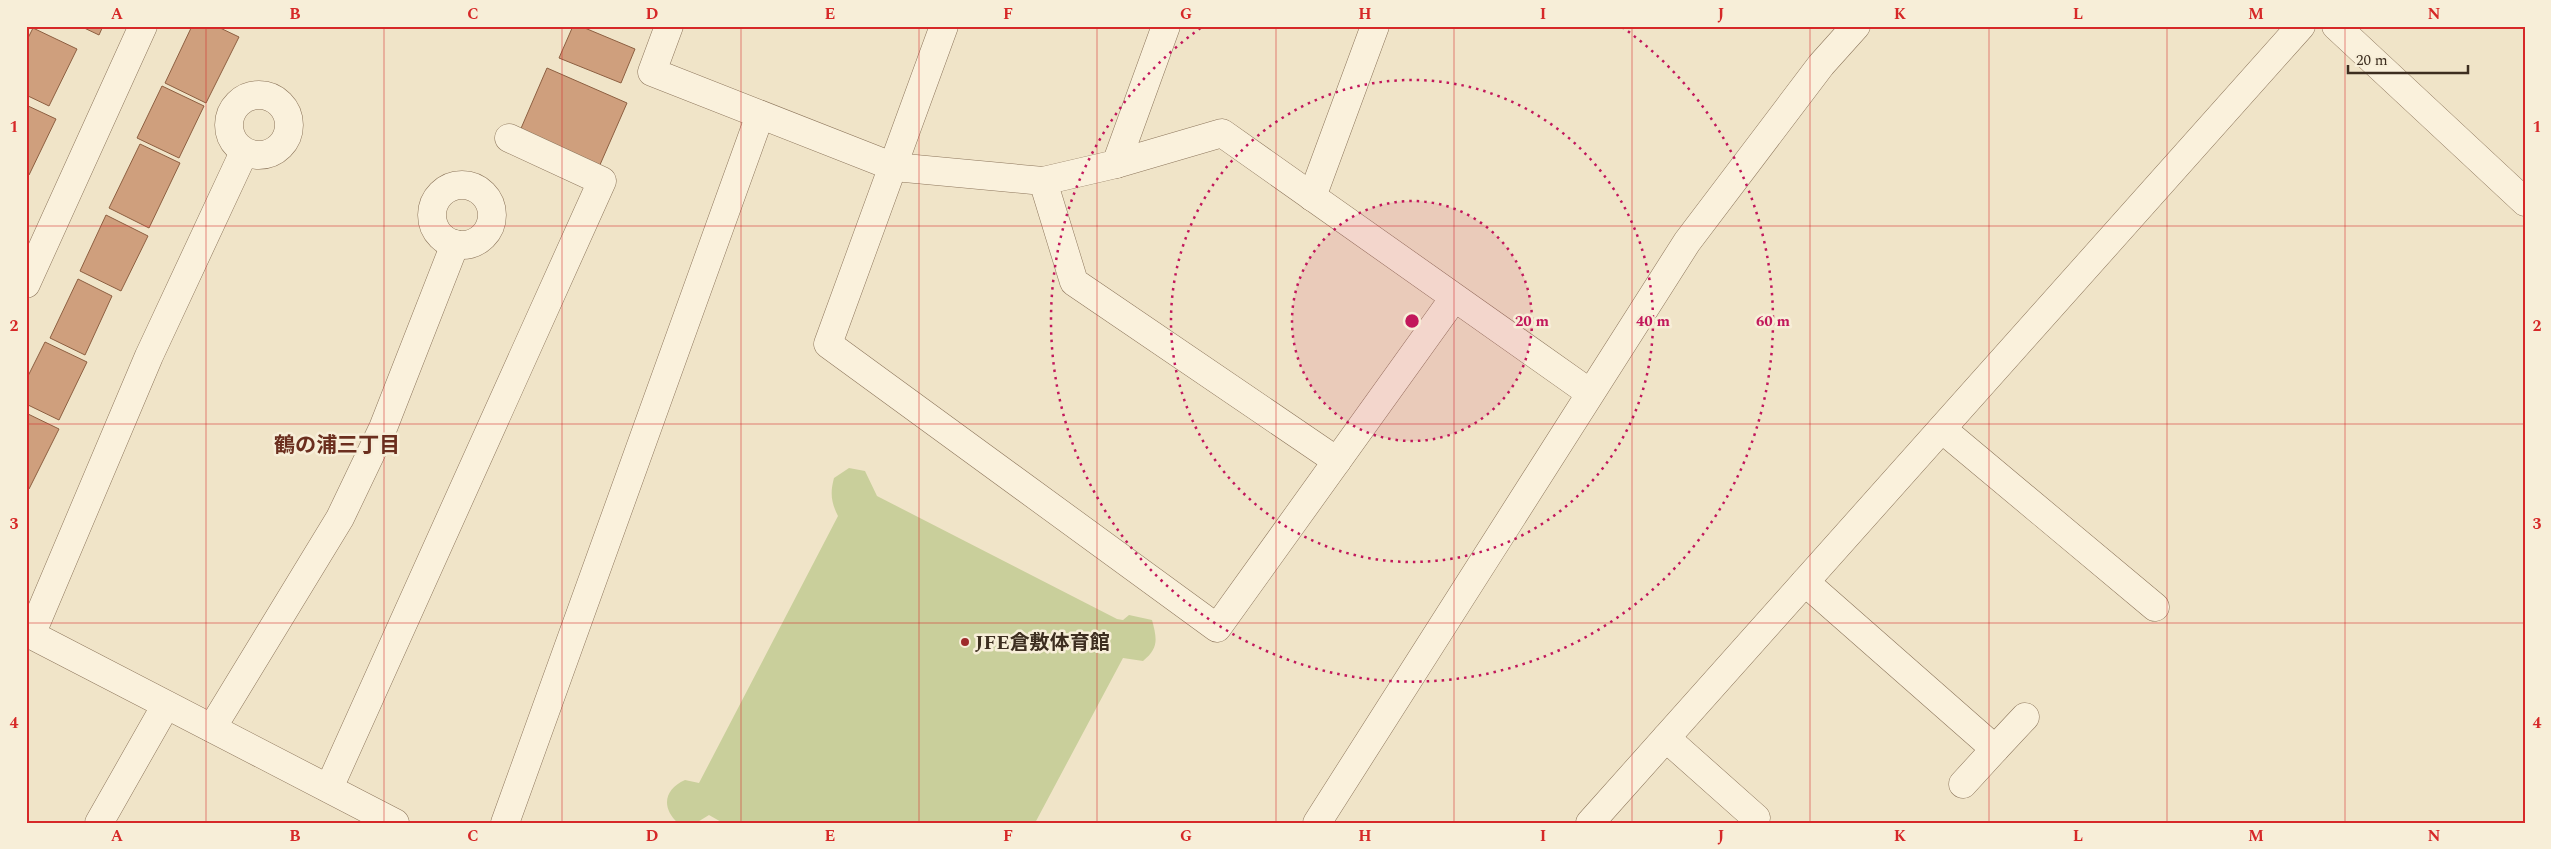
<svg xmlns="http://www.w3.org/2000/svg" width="2551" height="849" viewBox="0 0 2551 849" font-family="Spectral,'Noto Sans JP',serif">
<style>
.green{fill:#c9cf9b}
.building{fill:#cf9f7d;stroke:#8d5f41}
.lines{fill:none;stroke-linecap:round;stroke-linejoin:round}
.minor-casing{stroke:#8d765c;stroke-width:29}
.tertiary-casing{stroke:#8d765c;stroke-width:29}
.minor{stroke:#faf1dc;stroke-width:28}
.tertiary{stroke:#faf1dc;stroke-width:28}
.grid{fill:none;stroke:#d62828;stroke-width:1;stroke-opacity:0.55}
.ring{fill:none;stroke:#c2185b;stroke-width:2.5;stroke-dasharray:2.5 5}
.poi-dot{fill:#9e2a2b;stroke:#f7eed8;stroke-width:2}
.labels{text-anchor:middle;stroke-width:5;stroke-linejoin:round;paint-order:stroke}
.poi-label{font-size:20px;font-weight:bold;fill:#3d2e20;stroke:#f7eed8;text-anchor:start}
.neighbourhood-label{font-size:21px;font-weight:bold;fill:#6b2e1e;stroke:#f7eed8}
.centre{fill:#c2185b;stroke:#f7eed8;stroke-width:2.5}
.ring-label{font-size:15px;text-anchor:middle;font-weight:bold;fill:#c2185b;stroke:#f7eed8;stroke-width:5;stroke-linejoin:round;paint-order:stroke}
.neatline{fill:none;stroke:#d62828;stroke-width:2}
.grid-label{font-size:16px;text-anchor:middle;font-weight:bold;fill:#d62828}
</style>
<rect width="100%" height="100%" fill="#f0e4c8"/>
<!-- green -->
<path class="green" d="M 849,468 L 865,471 L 877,496 L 1117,619 L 1123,620 L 1129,615 L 1152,620 C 1157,639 1159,648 1143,661 L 1123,658 L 1035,823 L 723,823 L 709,815 L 696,823 L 678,823 C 661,808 664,789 685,780 L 699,783 L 838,516 C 831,502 830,493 834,478 Z"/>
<!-- building -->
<g class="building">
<path d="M 80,26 L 103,26 L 99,35 Z"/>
<path d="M 192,26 L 216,26 L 239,37 L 206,103 L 165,83 Z"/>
<path d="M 573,26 L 580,26 L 635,49 L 621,83 L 559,58 Z"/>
<path d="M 33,28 L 77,49 L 49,106 L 26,95 L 26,42 Z"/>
<path d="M 547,68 L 627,103 L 599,167 L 519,133 Z"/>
<path d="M 162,86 L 204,106 L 179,158 L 137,138 Z"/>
<path d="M 26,105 L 56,119 L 29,175 L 26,174 Z"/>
<path d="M 140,144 L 180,163 L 149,228 L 109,208 Z"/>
<path d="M 106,215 L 148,236 L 121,291 L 80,271 Z"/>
<path d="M 78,279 L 112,296 L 85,355 L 50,338 Z"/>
<path d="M 45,342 L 87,362 L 59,420 L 26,404 L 26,380 Z"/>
<path d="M 26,413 L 59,429 L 29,489 L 26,488 Z"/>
</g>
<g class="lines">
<defs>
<g id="minor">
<path d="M 669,26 L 652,72 L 894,167 L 1043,181"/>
<path d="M 944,26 L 828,344 L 1217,628 L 1454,298"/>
<path d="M 2336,26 L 2525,202"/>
<circle cx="259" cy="125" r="30"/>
<path d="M 1116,164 L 1166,26"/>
<circle cx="462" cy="215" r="30"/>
<path d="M 1312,197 L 1375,26"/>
<path d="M 26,284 L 143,26"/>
<path d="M 1942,429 L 2155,607"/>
<path d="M 1337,461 L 1074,282 L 1043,181 L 1116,164 L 1222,133 L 1590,393"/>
<path d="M 1805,582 L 1995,749 L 1963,784"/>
<path d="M 31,635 L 149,356 L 244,152"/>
<path d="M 212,728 L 340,518 L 383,428 L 455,244"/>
<path d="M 1666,738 L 1756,818 L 1753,823"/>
<path d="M 1995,749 L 2025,717"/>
<path d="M 329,788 L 602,181 L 509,138"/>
<path d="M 99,823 L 166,705"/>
<path d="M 505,823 L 760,115"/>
<path d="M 1590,823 L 2301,26"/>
</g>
<g id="tertiary">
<path d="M 26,632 L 395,823"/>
<path d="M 1317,823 L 1687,242 L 1821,65 L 1856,26"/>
</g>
</defs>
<!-- minor casing -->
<use href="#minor" class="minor-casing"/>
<!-- tertiary casing -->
<use href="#tertiary" class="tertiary-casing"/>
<!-- minor -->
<use href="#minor" class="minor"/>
<!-- tertiary -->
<use href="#tertiary" class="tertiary"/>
</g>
<!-- grid -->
<path class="grid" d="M 206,26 L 206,823M 384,26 L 384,823M 562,26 L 562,823M 741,26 L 741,823M 919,26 L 919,823M 1097,26 L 1097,823M 1276,26 L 1276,823M 1454,26 L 1454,823M 1632,26 L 1632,823M 1810,26 L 1810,823M 1989,26 L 1989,823M 2167,26 L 2167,823M 2345,26 L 2345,823M 26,226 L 2525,226M 26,424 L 2525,424M 26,623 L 2525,623"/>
<!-- distance rings -->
<circle cx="1412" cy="321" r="120" fill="#c2185b" fill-opacity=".12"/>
<g class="ring">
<circle cx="1412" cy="321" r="120"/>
<circle cx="1412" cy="321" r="241"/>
<path d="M1622 27A361 361 0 1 1 1202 27"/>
</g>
<!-- markers -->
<circle class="poi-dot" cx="965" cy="642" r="5"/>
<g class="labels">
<!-- poi labels -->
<g class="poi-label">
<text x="975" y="649">JFE倉敷体育館</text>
</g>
<!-- neighbourhood labels -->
<g class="neighbourhood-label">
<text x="337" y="452">鶴の浦三丁目</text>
</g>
</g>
<circle cx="1412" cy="321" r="8" class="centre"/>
<g class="ring-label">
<text x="1532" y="326">20 m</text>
<text x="1653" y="326">40 m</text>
<text x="1773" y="326">60 m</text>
</g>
<!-- border -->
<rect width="2551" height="849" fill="none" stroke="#f7eed8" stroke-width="55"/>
<!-- scale -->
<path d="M2348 65v8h120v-8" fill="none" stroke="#3d2e20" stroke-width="2.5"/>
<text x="2356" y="65" font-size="15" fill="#3d2e20" stroke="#f7eed8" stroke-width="4" paint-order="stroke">20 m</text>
<rect x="28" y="28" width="2496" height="794" class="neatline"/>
<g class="grid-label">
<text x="117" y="19">A</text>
<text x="295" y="19">B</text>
<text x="473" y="19">C</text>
<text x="652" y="19">D</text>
<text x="830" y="19">E</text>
<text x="1008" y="19">F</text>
<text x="1186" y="19">G</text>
<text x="1365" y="19">H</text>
<text x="1543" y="19">I</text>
<text x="1721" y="19">J</text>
<text x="1900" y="19">K</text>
<text x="2078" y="19">L</text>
<text x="2256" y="19">M</text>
<text x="2434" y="19">N</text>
<text x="14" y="132">1</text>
<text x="2537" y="132">1</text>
<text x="14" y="331">2</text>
<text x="2537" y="331">2</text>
<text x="14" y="529">3</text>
<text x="2537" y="529">3</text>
<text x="14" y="728">4</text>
<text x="2537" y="728">4</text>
<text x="117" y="841">A</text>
<text x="295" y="841">B</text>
<text x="473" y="841">C</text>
<text x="652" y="841">D</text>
<text x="830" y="841">E</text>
<text x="1008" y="841">F</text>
<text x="1186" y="841">G</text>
<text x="1365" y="841">H</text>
<text x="1543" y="841">I</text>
<text x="1721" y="841">J</text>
<text x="1900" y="841">K</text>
<text x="2078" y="841">L</text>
<text x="2256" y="841">M</text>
<text x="2434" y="841">N</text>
</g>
</svg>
